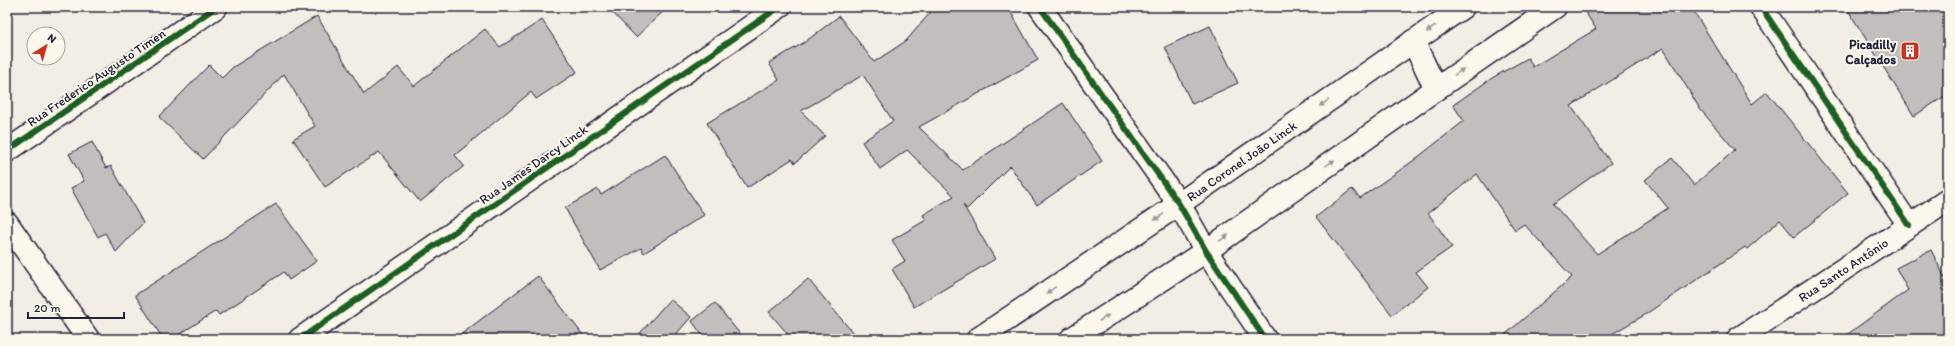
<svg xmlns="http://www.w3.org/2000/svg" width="1955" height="346" viewBox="0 0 1955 346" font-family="Itim,sans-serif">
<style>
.building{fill:#c2bebe;stroke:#22223b;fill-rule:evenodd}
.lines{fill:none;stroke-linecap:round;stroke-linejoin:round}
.minor-casing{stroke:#22223b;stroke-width:25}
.tertiary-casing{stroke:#22223b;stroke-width:25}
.secondary-casing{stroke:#22223b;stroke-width:25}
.minor{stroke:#fbf7ec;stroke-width:22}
.tertiary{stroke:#fbf7ec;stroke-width:22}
.secondary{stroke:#fbf7ec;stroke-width:22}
.cycleway-casing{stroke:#fbf7ec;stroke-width:8}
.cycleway{stroke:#1b5e20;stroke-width:6}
.oneway{fill:#99979c}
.labels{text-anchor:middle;stroke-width:4;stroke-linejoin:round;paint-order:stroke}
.poi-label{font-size:13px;font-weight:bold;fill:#22223b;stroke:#fbf7ec;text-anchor:end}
.street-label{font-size:13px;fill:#22223b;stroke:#fbf7ec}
</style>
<rect width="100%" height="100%" fill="#f2eee5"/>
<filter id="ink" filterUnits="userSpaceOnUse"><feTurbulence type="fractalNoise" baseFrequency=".025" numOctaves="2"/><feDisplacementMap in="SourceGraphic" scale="8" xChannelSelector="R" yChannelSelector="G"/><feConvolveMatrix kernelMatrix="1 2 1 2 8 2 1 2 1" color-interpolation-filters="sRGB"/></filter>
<g filter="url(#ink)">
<!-- building -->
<g class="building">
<path d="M 607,7 L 668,7 L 636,37 Z"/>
<path d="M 935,7 L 1008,7 L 1038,60 L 919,127 L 963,170 L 1063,103 L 1102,161 L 1037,205 L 1010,166 L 967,209 L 963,205 L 995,259 L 914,307 L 892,269 L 905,261 L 892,240 L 926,220 L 923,215 L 954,196 L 907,150 L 880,169 L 862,142 L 893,121 L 863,75 L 801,111 L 825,136 L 795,163 L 792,159 L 747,188 L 707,123 L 779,80 L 769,63 L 805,42 L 839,16 L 874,62 L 906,41 Z"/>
<path d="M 1582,7 L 1691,7 L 1752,104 L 1767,92 L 1848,193 L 1794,237 L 1780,220 L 1747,249 L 1745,247 L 1643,316 L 1603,339 L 1500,339 L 1572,277 L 1524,224 L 1515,230 L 1477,174 L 1428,213 L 1452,247 L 1416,272 L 1428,287 L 1392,315 L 1316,217 L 1352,189 L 1360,198 L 1413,161 L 1464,121 L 1453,105 L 1492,78 L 1528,58 L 1533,67 L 1596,29 ZM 1663,48 L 1700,109 L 1735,150 L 1694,185 L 1672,158 L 1645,180 L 1668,208 L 1597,254 L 1553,204 L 1611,163 L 1571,106 Z"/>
<path d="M 1846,7 L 1948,7 L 1948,94 L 1914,116 Z"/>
<path d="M 317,16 L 364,94 L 398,67 L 414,86 L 485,29 L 500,47 L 542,20 L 577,72 L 536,99 L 531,92 L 455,155 L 464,166 L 420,202 L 379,152 L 325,187 L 293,139 L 315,126 L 284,74 L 203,159 L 159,117 L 209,65 L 222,78 L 233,67 Z"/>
<path d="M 1210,26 L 1238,83 L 1192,104 L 1165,47 Z"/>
<path d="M 92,142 L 106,168 L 111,166 L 143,223 L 116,252 L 105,233 L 98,237 L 71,188 L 84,181 L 69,154 Z"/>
<path d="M 665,155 L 704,215 L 644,253 L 641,248 L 600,270 L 565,208 L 598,189 L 601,195 Z"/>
<path d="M 276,204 L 317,261 L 289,280 L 284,272 L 219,315 L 216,311 L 172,339 L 163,339 L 135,295 Z"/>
<path d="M 1931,250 L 1948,284 L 1948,339 L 1841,339 L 1908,290 L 1896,268 Z"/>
<path d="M 538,276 L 586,339 L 455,339 Z"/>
<path d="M 808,279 L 858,339 L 792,339 L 769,312 Z"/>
<path d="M 670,299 L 691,317 L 672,339 L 635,339 Z"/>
<path d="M 715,303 L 744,339 L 705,339 L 692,321 Z"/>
</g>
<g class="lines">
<defs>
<g id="minor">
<path d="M 1040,7 L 1179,204"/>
<path d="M 1761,7 L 1909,225"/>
<path d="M 7,223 L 88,339"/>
<path d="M 300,339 L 779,7"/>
<path id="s1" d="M 1738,339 L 1948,200"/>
</g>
<g id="tertiary">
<path d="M 7,151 L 216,7"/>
<path d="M 1179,204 L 1206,251 L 1265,339"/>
</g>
<g id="secondary">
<path d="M 1413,41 L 1436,89"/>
<path id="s2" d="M 978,339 L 1179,204 L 1463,7"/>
<path d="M 1071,339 L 1206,251 L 1436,89 L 1555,7"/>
</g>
</defs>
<!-- minor casing -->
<use href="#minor" class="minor-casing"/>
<!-- tertiary casing -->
<use href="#tertiary" class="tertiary-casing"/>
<!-- secondary casing -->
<use href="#secondary" class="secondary-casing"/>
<!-- minor -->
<use href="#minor" class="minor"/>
<!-- tertiary -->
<use href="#tertiary" class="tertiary"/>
<!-- secondary -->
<use href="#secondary" class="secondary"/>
<defs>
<g id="cycleway">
<path d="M 1040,7 L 1179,204 L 1206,251 L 1265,339"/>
<path d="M 1761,7 L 1909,225"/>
<path d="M 7,151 L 216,7"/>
<path d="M 300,339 L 779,7"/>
</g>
</defs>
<!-- cycleway casing -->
<use href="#cycleway" class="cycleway-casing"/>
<!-- cycleway -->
<use href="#cycleway" class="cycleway"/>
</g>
<!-- one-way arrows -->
<defs><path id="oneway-solid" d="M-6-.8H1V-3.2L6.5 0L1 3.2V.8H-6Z"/></defs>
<g class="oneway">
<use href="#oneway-solid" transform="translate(1431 29) rotate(145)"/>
<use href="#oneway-solid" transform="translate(1459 72) rotate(-34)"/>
<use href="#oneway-solid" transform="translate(1324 103) rotate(145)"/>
<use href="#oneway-solid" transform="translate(1330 163) rotate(-35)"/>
<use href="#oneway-solid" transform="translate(1159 217) rotate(146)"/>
<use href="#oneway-solid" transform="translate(1224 238) rotate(-35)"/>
<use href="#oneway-solid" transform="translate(1051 290) rotate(146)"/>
<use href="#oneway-solid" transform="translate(1104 318) rotate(-33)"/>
</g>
</g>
<!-- icons -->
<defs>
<symbol id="building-square" viewBox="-11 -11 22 22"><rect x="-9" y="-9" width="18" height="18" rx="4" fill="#c8321e" stroke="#fbf7ec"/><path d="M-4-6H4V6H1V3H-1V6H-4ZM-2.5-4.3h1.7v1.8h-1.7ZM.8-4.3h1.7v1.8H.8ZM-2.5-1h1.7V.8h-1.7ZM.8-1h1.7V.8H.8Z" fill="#fff"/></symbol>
</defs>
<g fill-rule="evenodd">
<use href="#building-square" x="1899" y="40" width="22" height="22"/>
</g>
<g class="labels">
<!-- poi labels -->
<g class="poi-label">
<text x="1896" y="49">Picadilly<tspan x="1896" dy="15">Calçados</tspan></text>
</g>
<!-- street labels -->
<g class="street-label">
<text transform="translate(96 77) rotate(-34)" y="5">Rua Frederico Augusto Timen</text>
<text dy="5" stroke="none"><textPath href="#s2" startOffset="318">Rua Coronel João Linck</textPath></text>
<text transform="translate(533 164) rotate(-35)" y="5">Rua James Darcy Linck</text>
<text dy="5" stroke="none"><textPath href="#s1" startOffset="126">Rua Santo Antônio</textPath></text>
</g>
</g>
<!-- margin -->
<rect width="1955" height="346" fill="none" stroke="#fbf7ec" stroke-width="24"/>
<rect x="12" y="12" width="1931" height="322" fill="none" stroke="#22223b" stroke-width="1.5" filter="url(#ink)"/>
<!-- north arrow -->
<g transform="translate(46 46) rotate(37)"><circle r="19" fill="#fbf7ec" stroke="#a4a2a5"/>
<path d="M0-3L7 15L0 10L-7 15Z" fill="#c8321e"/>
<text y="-6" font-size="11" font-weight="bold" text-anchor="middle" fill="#22223b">N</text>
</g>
<!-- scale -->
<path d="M28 312v6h96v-6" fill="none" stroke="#22223b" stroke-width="2"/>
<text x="34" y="312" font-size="12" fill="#22223b" stroke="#fbf7ec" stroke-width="3" paint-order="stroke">20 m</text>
</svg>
